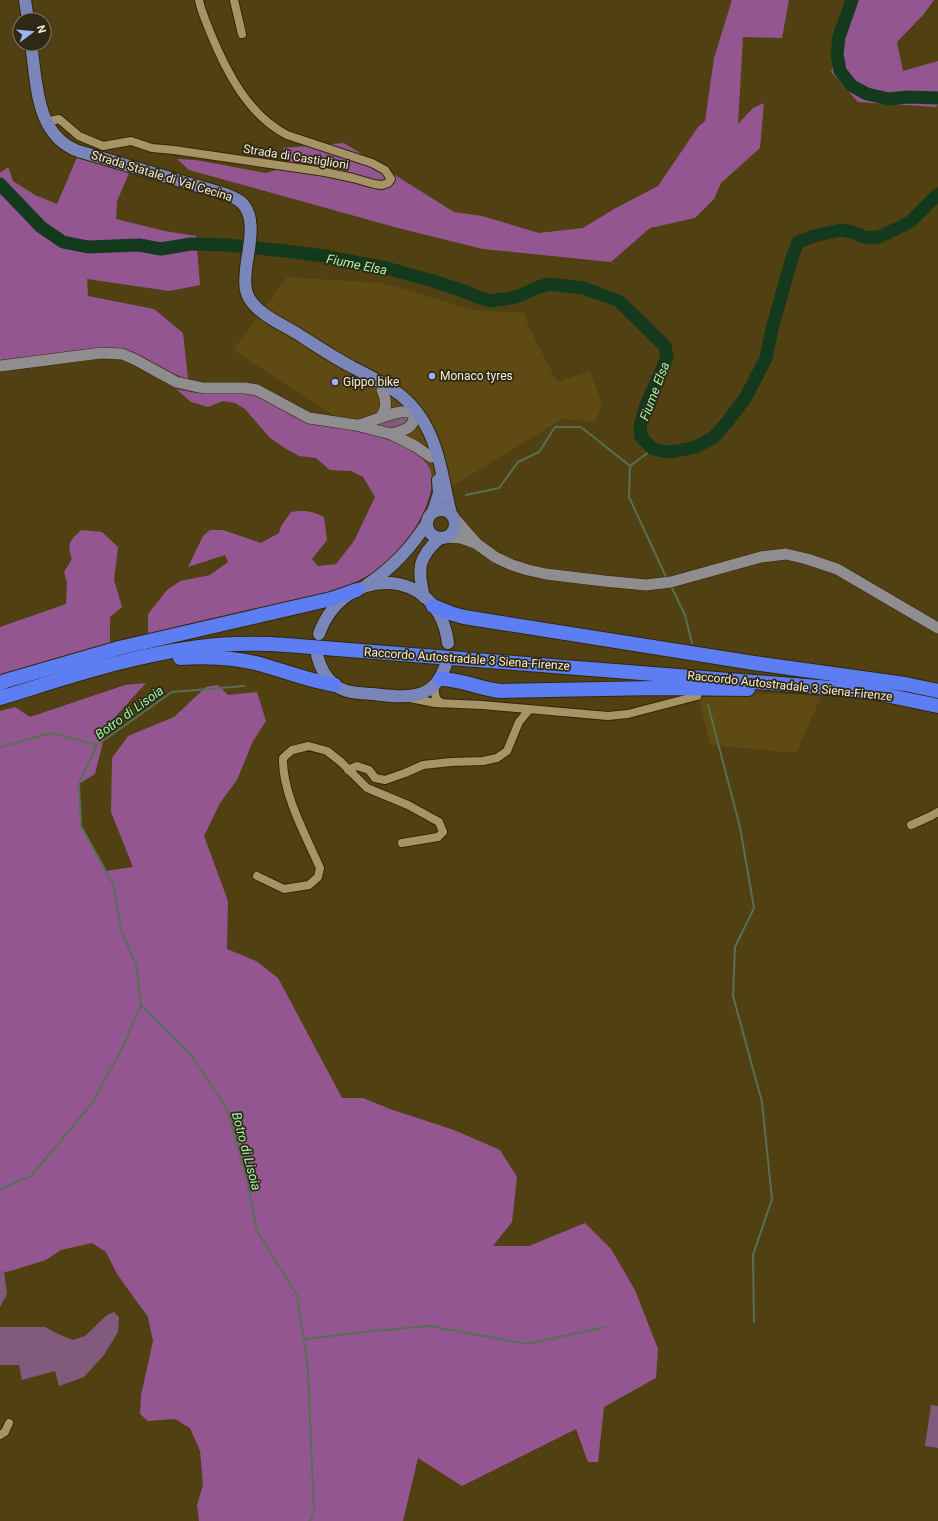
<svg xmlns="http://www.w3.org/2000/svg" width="938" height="1521" viewBox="0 0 938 1521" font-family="Roboto,sans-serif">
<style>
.built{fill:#5e4a12}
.green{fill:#815a7e}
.forest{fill:#945691}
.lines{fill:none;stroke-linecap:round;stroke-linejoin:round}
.stream{stroke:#577054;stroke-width:2}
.river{stroke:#133a1d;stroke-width:13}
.street-casing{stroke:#332704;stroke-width:10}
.secondary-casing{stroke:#332704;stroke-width:12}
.primary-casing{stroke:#332704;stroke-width:14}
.highway-casing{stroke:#332704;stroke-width:16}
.street{stroke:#a69466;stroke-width:8}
.secondary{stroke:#908d90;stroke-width:11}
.primary{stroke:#7a86ba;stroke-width:12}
.highway{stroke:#5d7df2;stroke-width:14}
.poi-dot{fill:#9bb4fd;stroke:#2f2815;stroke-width:1.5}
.labels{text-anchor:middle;stroke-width:3.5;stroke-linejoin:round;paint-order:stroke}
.street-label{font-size:12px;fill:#f6edd5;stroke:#2f2815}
.poi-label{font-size:12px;fill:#f6edd5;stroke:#2f2815;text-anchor:start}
.water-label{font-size:13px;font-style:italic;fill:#96f9a9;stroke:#2f2815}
</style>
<rect width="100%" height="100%" fill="#514012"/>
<!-- built -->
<g class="built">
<path d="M 287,277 L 382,283 L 474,310 L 524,313 L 528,325 L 557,382 L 590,371 L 602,404 L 595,422 L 562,419 L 450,488 L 432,483 L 430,470 L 427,464 L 420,457 L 393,442 L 356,430 L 233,350 Z"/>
<path d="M 728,694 L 785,694 L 821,697 L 796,753 L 710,745 L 699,698 Z"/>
</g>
<!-- green -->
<g class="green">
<path d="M 407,416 L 409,421 L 395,430 L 373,425 L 387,418 Z"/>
<path d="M 0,1271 L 4,1271 L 7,1294 L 0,1307 Z"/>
<path d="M 114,1312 L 119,1317 L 118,1332 L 104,1355 L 84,1377 L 59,1386 L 55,1371 L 22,1380 L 19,1365 L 0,1365 L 0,1327 L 45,1327 L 58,1334 L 73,1340 L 85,1336 L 107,1315 Z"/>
<path d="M 931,1405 L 938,1406 L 938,1448 L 925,1446 Z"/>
</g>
<!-- forest -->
<g class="forest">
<path d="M 732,0 L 789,0 L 782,38 L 743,37 L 738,124 L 753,108 L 764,103 L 760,148 L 721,183 L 714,199 L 695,218 L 650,228 L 611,262 L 483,249 L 398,228 L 189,170 L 177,159 L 196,160 L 266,173 L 290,166 L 283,148 L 344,143 L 454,212 L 482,216 L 539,233 L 583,228 L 614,209 L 658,186 L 698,127 L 705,121 L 714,58 Z"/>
<path d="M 858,0 L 934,0 L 923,15 L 897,42 L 903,71 L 938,61 L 938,104 L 936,107 L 858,102 L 831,72 Z"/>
<path d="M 78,155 L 130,171 L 117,201 L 116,219 L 165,231 L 196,236 L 200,285 L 169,291 L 87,279 L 88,296 L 154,309 L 183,333 L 188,379 C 165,373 140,350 117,348 C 113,348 108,348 104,348 L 0,361 L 0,173 L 8,167 L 13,181 L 35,195 L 57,204 Z"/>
<path d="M 176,389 C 189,392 202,394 215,394 C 226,394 238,392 248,394 C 271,398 287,416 308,423 C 324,428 341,427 356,431 C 376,435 396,441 413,452 C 420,456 426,461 430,469 C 440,494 409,543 390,560 C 378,572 354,582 338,591 L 148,635 L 148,614 L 167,590 L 180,581 L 210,575 L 228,562 L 225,555 L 188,567 L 203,536 L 210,530 L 223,530 L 261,543 L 279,533 L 281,526 L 291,512 C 304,510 313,511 324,517 L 327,540 L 312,559 L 318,566 L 336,564 L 354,541 L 375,497 L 363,477 L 351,471 L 330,470 L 316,458 L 299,456 L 286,449 L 270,438 L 245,409 L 235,403 L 223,401 L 208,407 L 191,402 Z"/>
<path d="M 81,530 L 102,532 L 118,547 L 114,580 L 122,607 L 110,617 L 110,644 L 0,678 L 0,627 L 66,604 L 67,582 L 64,572 L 72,559 C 67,543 69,542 81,530 Z"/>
<path d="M 146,683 L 107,726 L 95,774 L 79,784 L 81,826 L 105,871 L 133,867 L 111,812 L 112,758 L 128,736 L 174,717 L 206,687 L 218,685 L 228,695 L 257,692 L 266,721 L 253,741 L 237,780 L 220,803 L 204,836 L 228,901 L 227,949 L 256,961 L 278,978 L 342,1098 L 363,1098 L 390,1109 L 454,1130 L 500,1150 L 517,1177 L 512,1222 L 493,1246 L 529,1246 L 585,1223 L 611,1249 L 635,1290 L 658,1349 L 656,1378 L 604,1407 L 598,1462 L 588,1462 L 576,1429 L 462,1486 L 418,1458 L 403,1521 L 199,1521 L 197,1505 L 203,1485 L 200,1451 L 190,1428 L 175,1419 L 148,1421 L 140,1414 L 141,1395 L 153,1341 L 148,1317 L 117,1274 L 106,1252 L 92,1243 L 61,1250 L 46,1260 L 7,1272 L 0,1271 L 0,711 L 15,707 L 30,717 L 125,685 Z"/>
</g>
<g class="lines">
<!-- stream -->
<g class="stream">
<path d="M 630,466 L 629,497 L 667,579"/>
<path d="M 466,495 L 499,488 L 518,462 L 539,452 L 555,427 L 581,427 L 630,466 L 653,449"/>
<path d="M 671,586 L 685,615 L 692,643"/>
<path d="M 244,686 L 172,692 L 97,745 L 79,783 L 81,826 L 113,884 L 122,934 L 136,964 L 141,1005 L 191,1055 L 227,1109 L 246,1176 L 257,1231 L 297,1295 L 308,1369 L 314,1513 L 310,1521"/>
<path d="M 708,705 L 740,827 L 754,908 L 735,947 L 733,996 L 762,1102 L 772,1199 L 753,1255 L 754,1322"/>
<path d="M 0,747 L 51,733 L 97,745"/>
<path d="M 0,1189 L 31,1176 L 93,1102 L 124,1045 L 141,1005"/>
<path d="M 305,1339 L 363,1332 L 429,1326 L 527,1344 L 605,1327"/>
</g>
<!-- river -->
<g class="river">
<path d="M 852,0 L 839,37 L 837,54 L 840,71 L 852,86 L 867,94 L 889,99 L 908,97 L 938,98"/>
<path d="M 0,184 L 41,227 L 63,242 L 88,247 L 139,245 L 161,249 L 191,244 L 227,245 L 286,251 L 324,256 L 386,268 L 433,281 L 461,290 L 477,297 L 491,301 L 516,297 L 539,287 L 549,284 L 583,288 L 619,301 L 665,346 L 667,358 L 646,405 L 640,427 L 641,437 L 653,449 L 668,452 L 676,451 L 696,447 L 714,437 L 728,421 L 746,397 L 766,358 L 772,329 L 792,258 L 798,242 L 814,236 L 841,230 L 852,232 L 867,238 L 879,237 L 910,222 L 938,194"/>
</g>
<defs>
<g id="street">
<path d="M 234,0 L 242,34"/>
<path d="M 46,122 L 59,119 L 79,136 L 103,146 L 131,141 L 152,148 L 174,150 L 325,172 L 353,178 L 374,184 L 382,185 L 388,183 L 391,179 L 385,170 L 372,163 L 287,135 C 248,115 226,71 210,32 C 206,21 201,11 199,0"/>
<path d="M 434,687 L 436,699 L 442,703"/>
<path d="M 410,698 L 435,703 L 482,705 L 608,716 L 628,714 L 697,696"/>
<path d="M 348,770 L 357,766 L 369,770 L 375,778 L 385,780 L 405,773 L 423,765 L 451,762 L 483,761 L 497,758 L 507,751 L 519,722 L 529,710"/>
<path d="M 911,825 L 931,816 L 938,812"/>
<path d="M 257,876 L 284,889 L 309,885 L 318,877 L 320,868 C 306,836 282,793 283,758 L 292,750 L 309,746 L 327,751 L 341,762 L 367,788 L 408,805 L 439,822 L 443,832 L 438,837 L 402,843"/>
<path d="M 0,1435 L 5,1432 L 9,1423"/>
</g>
<g id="secondary">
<path d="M 0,366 L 101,353 L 122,354 L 134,359 L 176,382 L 203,388 L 245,388 L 257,390 L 309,418 L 356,425 L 391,434 L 415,446 L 431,457"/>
<path d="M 380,418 C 387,409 387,401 382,390"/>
<path d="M 359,425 C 373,422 401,406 414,414"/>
<path d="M 391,434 C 402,431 416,428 414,414"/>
<path d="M 455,519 L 477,544 L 495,557 L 512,565 L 528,570 L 546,574 L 604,581 L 646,585 L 671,582 L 761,557 L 786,554 L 807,559 L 837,569 L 938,628"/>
<path d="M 445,537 L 461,538 L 475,543"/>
</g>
<g id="primary">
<path d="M 25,0 L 28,20"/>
<path d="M 31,44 C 37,82 35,135 78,151 L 225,194 C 230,196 236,198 241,202 C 258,217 248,249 246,269 C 245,279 244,289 249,298 C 259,315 282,324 298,334 C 315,345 333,357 352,367 C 386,385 411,394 429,432 C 441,458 444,486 451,514"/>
<circle cx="441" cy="524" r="14"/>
<path d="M 433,512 L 439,493 L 438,480"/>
<path d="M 367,585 C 393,567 410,549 427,523"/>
<path d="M 424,597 C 417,569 418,557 440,538"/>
<path d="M 319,634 C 344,564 438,565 448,643"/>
<path d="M 317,655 C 320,667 325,678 336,686 C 346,693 360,693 372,694 C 405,697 434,703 446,664"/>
</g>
<g id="highway">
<path d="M 433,606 L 453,614 L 464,617 L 754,663 L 905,684 L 938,691"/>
<path d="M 180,658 C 209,656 235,657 263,665 C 287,672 310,681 335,685"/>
<path d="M 440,679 C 461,679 480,689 500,691 L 658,688 L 748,689"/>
<path d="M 0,684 L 5,681 L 119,648 L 331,599 L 357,590"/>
<path d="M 0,698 C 63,679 126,657 192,648 C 223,643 254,643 286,645 L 843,689 L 871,692 L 938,706"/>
</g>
</defs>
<!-- street casing -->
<use href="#street" class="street-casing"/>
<!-- secondary casing -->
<use href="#secondary" class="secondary-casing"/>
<!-- primary casing -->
<use href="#primary" class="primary-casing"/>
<!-- highway casing -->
<use href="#highway" class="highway-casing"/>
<!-- street -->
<use href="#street" class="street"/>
<!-- secondary -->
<use href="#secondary" class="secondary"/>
<!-- primary -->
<use href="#primary" class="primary"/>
<!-- highway -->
<use href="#highway" class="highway"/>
</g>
<!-- markers -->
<g class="poi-dot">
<circle cx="432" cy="376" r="4"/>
<circle cx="335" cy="382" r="4"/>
</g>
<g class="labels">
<!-- street labels -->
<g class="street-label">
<text transform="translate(296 157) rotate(9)" y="4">Strada di Castiglioni</text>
<text transform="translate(162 176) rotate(17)" y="4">Strada Statale di Val Cecina</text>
<text transform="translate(467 659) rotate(4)" y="4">Raccordo Autostradale 3 Siena-Firenze</text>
<text transform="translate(790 686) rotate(6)" y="4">Raccordo Autostradale 3 Siena-Firenze</text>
</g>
<!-- poi labels -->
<g class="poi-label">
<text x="440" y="380">Monaco tyres</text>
<text x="343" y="386">Gippo bike</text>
</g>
<!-- water labels -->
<g class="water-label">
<text transform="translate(357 264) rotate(11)" y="5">Fiume Elsa</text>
<text transform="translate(654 391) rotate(-69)" y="5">Fiume Elsa</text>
<text transform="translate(129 712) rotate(-36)" y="5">Botro di Lisoia</text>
<text transform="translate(247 1151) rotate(75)" y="5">Botro di Lisoia</text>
</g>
</g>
<!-- north arrow -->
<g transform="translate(32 32) rotate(74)"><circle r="19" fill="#2f2815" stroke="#7f7762"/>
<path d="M0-3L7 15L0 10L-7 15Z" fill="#9bb4fd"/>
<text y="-6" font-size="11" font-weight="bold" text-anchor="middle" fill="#f6edd5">N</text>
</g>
</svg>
